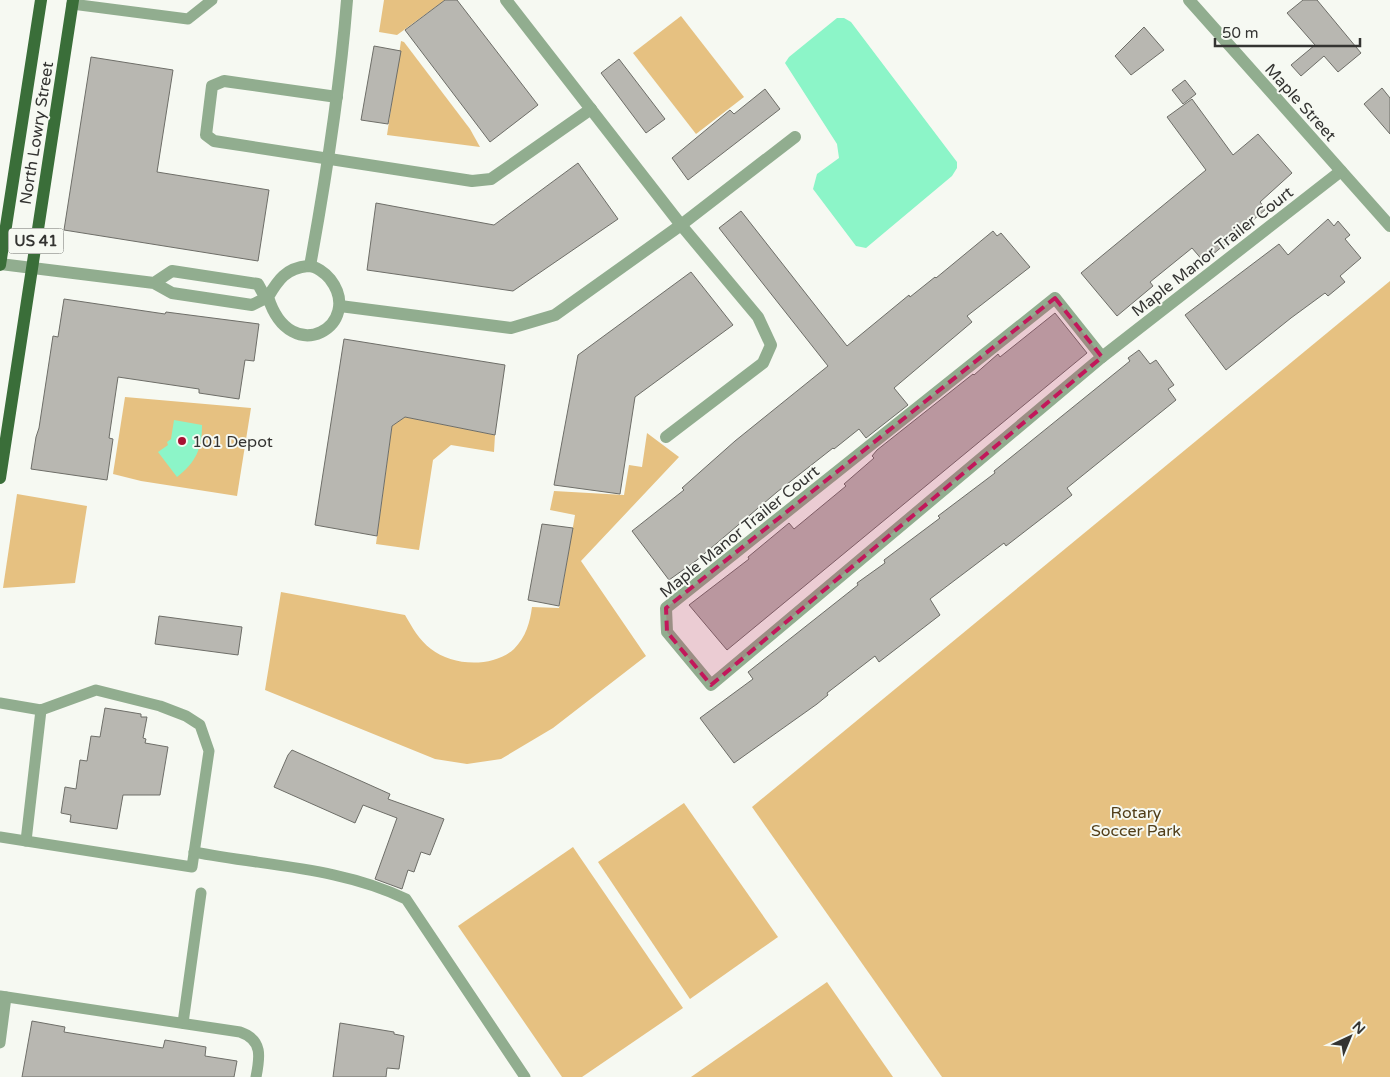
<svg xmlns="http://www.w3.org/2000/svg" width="1390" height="1077" viewBox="0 0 1390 1077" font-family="'Varela Round',sans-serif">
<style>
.green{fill:#e6c181}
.water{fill:#8cf5c8}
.building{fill:#b8b7b1;stroke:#6e6e68}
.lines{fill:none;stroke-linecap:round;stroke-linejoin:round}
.lane{stroke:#91ad8f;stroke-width:11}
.street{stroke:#91ad8f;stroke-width:12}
.primary{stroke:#3a6e39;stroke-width:12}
.marked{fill:#c2185b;fill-opacity:0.2;stroke:#c2185b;stroke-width:4;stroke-dasharray:10 6;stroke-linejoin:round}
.poi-dot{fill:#a81033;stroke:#f6f9f2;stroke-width:2}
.labels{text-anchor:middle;stroke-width:4;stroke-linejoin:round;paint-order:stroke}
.shield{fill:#f6f9f2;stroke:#6e6f6c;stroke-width:1}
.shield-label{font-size:15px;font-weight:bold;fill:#343432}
.street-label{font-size:16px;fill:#343432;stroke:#f6f9f2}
.poi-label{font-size:16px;fill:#343432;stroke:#f6f9f2;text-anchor:start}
.park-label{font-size:16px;fill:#513e19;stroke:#f6f9f2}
</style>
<rect width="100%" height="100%" fill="#f6f9f2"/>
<!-- green -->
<g class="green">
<path d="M 384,0 L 445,0 L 397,35 L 379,32 Z"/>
<path d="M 681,16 L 744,97 L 696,134 L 633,53 Z"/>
<path d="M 401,41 L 404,42 L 470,129 L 480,147 L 387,135 Z"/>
<path d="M 1390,281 L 1390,1077 L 942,1077 L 752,807 Z"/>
<path d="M 125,397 L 251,408 L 237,496 L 141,481 L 113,474 Z"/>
<path d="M 405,417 L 495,435 L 494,452 L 451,445 L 433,460 L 419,550 L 376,544 L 392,426 Z"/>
<path d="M 647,433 L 679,457 L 581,561 L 646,656 L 553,728 L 501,759 L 467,764 L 435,759 L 265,690 L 281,592 L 405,615 C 412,627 419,640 431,649 C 452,666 493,668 514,649 C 526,637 530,622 532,607 L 559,608 L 575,515 L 550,510 L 554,491 L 624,495 L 629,465 L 642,467 Z"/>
<path d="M 17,494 L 87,506 L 75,583 L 3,588 Z"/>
<path d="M 684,803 L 778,937 L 690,999 L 598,862 Z"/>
<path d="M 573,847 L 683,1008 L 582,1077 L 562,1077 L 458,926 Z"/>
<path d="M 827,982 L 893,1077 L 691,1077 Z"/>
</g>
<!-- water -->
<g class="water">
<path d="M 837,18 L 844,18 L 851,22 L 957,162 L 957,168 L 952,176 L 866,248 L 856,246 L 813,189 L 817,174 L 839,158 L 837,144 L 785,63 L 789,57 Z"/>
<path d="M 174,420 L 202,425 C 202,449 196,462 177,477 L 158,452 L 168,445 L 167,442 L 171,439 Z"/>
</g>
<!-- building -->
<g class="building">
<path d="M 445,0 L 457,0 L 538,105 L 490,142 L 405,30 Z"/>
<path d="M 1303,0 L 1317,0 L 1361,53 L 1338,72 L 1324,56 L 1301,76 L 1291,65 L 1315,45 L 1287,13 Z"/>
<path d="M 1144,27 L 1164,50 L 1131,75 L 1115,56 Z"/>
<path d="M 374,46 L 401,51 L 388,124 L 361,120 Z"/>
<path d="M 91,57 L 173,70 L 157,172 L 269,190 L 258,261 L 64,230 Z"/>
<path d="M 619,59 L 665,119 L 646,133 L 601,73 Z"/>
<path d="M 1185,80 L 1196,94 L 1183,104 L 1172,90 Z"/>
<path d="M 1382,88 L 1390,98 L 1390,134 L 1364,104 Z"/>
<path d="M 765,89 L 780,109 L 688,180 L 672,158 L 730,110 L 734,114 Z"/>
<path d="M 1192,99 L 1233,155 L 1258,134 L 1292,173 L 1260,202 L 1266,209 L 1204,262 L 1192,248 L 1150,282 L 1153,286 L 1117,316 L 1081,273 L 1206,170 L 1167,117 Z"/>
<path d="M 578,163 L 618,219 L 513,291 L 367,270 L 376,203 L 494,225 Z"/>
<path d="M 741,211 L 847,346 L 909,295 L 910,297 L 935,277 L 936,278 L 993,231 L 997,236 L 1001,233 L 1030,267 L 967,316 L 972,322 L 894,388 L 908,405 L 866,438 L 859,429 L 834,449 L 833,448 L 777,492 L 697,560 L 669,580 L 632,531 L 684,490 L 682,488 L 735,441 L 828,366 L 719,228 Z"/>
<path d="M 1328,219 L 1334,226 L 1338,221 L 1350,235 L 1345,239 L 1361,258 L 1340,276 L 1345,282 L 1328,296 L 1325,293 L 1291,318 L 1226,370 L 1185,315 L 1279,244 L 1288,255 Z"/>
<path d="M 691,272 L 733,325 L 635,397 L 620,494 L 554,485 L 578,355 Z"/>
<path d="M 64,299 L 165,314 L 166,312 L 259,324 L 254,361 L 245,360 L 239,399 L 199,393 L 199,389 L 118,377 L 109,438 L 113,439 L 107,480 L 31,469 L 36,437 L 39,428 L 53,336 L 58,337 Z"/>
<path d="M 1055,313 L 1087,353 L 727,650 L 689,605 L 749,559 L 748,557 L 789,523 L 794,529 L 846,486 L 844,484 L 874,458 L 872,456 L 877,450 L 973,374 L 974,375 L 998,354 L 1000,357 Z"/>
<path d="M 344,339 L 505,365 L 495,435 L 405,417 L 392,426 L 377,536 L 315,525 Z"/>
<path d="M 1139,350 L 1150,364 L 1156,360 L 1174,385 L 1168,389 L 1176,400 L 1067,488 L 1072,495 L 1006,546 L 1004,543 L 930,599 L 940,615 L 879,662 L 875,656 L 827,693 L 828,695 L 817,704 L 734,763 L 700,718 L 753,679 L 748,672 L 858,585 L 857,583 L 885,563 L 884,560 L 940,518 L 938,516 L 995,473 L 994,471 L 1130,361 L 1128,358 Z"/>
<path d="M 542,524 L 573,528 L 559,606 L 528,600 Z"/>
<path d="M 159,616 L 242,627 L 238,655 L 155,644 Z"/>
<path d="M 105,708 L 141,714 L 141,717 L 147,717 L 143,738 L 146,739 L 145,743 L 168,747 L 160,795 L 123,795 L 117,829 L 70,822 L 71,815 L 61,813 L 65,787 L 76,789 L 80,760 L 87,761 L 91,736 L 100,737 Z"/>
<path d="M 292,750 L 390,794 L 388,799 L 444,819 L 430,855 L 421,852 L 414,872 L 408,870 L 402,889 L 375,879 L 397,818 L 363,805 L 355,823 L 274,787 L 288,755 Z"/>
<path d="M 32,1021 L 65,1027 L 64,1032 L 163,1048 L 165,1040 L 206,1047 L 205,1056 L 237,1061 L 234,1077 L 22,1077 Z"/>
<path d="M 340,1023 L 394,1032 L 394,1034 L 404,1036 L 399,1069 L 387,1068 L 386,1077 L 333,1077 Z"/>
</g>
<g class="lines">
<!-- lane -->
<g class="lane">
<path d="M 72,4 L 188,19 L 212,0"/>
<path d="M 0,703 L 41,710 L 96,690 L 160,706 L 186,716 L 200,725 L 209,751 L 192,867 L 0,837"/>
<path d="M 26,841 L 41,710"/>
<path d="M 194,852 C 265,866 340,867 406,899 L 525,1077"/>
<path d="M 0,996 L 240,1032 C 263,1040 260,1057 256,1077"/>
<path d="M 183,1023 L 201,893"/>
<path d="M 0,1043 L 6,997"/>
</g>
<!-- street -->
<g class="street">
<path d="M 506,0 L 681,225 L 758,317 L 771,345 L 763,363 L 666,437"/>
<path d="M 1189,0 L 1390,226"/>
<path d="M 337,97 L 224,81 L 212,86 L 206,135 L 214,141 L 472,181 L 491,179 L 591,109"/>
<path d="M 0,264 L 154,283 L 172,293 L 252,305 L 268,297 C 291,370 365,324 330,279 C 325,273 316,266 308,266 C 286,268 278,280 268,297 L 265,297 L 258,284 L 172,271 L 154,283"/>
<path d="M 310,266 C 326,178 340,89 347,0"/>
<path d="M 1055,298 L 1102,357 L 711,685 L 667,632 L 666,608 Z"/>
<path d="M 340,306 L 511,328 L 555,315 L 681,225 L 795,137"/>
<path d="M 1102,357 L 1341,171"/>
</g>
<!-- primary -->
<g class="primary">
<path d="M 0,265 L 41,0"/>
<path d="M 0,478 L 73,0"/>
</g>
</g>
<!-- marked area -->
<path class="marked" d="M 1055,298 L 1102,357 L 711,685 L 667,632 L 666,608 Z"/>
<!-- markers -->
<circle class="poi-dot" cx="182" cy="441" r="5"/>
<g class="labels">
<!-- shield labels -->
<rect class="shield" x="8.5" y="228.5" width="55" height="25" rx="4"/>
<g class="shield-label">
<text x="36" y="246">US 41</text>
</g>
<!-- street labels -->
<g class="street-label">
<text transform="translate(1301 102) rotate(48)" y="6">Maple Street</text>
<text transform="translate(36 133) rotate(-81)" y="6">North Lowry Street</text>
<text transform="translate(1212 251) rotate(-38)" y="6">Maple Manor Trailer Court</text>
<text transform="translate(739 531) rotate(-39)" y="6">Maple Manor Trailer Court</text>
</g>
<!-- poi labels -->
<g class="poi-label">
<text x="192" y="447">101 Depot</text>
</g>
<!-- park labels -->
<g class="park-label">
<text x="1136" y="818">Rotary<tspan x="1136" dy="18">Soccer Park</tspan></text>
</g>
</g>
<!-- north arrow -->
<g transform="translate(1350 1037) rotate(44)" stroke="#f6f9f2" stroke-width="4" paint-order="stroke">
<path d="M0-4L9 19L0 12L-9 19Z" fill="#343432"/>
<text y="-8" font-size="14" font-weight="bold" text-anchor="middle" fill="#343432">N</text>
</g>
<!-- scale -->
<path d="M1215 38v8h145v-8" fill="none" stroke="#343432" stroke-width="2.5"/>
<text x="1222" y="38" font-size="15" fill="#343432" stroke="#f6f9f2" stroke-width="4" paint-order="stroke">50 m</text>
</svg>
